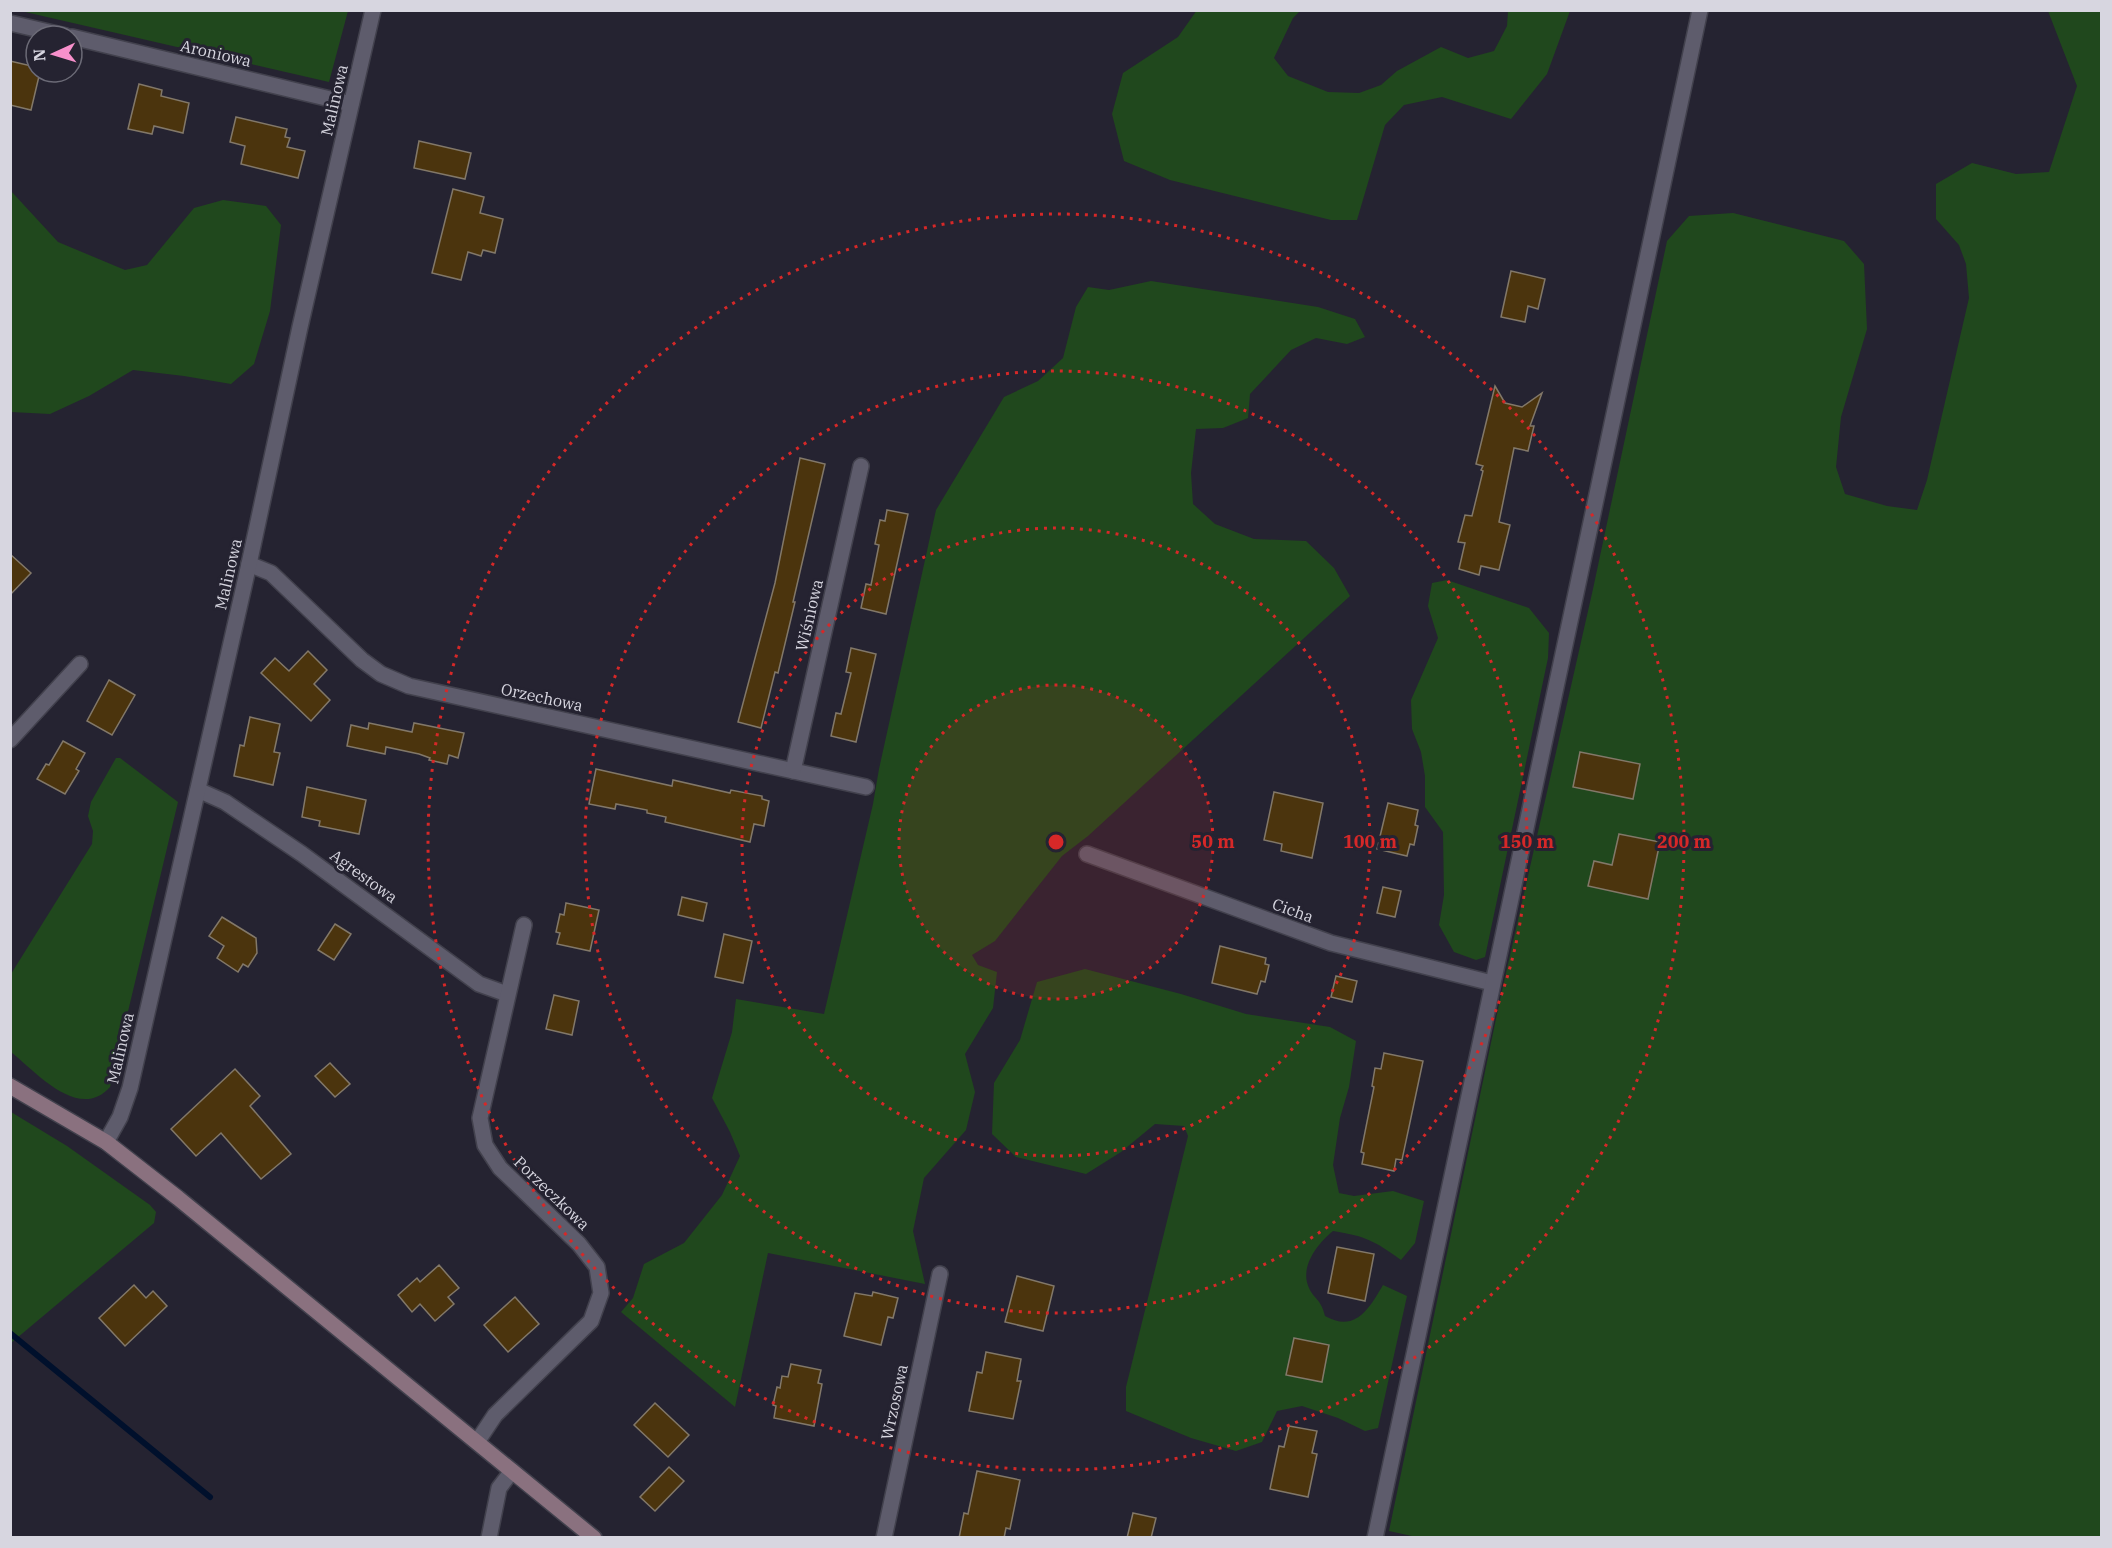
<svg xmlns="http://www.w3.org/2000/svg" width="2112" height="1548" viewBox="0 0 2112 1548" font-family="'IBM Plex Serif',serif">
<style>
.green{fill:#20481d}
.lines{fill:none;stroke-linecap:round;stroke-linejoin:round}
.stream{stroke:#00102c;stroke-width:6}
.building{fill:#4b340d;stroke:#827869;stroke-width:1.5}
.street-casing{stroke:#42414d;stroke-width:18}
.secondary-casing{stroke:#42414d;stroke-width:18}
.street{stroke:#5e5c6c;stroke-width:15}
.secondary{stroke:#8a717f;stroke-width:15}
.ring{fill:none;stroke:#d62828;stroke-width:3;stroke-dasharray:3 6}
.labels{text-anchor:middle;stroke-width:6;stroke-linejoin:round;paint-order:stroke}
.street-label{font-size:16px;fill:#d7d6e0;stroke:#252331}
.centre{fill:#d62828;stroke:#252331;stroke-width:3}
.ring-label{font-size:18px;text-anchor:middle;font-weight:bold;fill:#d62828;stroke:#252331;stroke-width:6;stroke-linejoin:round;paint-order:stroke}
</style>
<rect width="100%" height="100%" fill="#252331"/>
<!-- green -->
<g class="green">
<path d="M 1197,10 L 1300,11 L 1293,18 L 1274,58 L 1288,76 L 1328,92 L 1359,93 L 1381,85 L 1397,71 L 1441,47 L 1468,58 L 1494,51 L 1507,26 L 1508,11 L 1570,11 L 1547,74 L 1511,119 L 1442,97 L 1404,105 L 1385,125 L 1357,220 L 1331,220 L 1170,180 L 1124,161 L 1112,114 L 1123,73 L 1178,37 Z"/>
<path d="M 21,11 L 348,11 L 329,82 Z"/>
<path d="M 2048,11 L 2101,11 L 2101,1537 L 1421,1538 L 1389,1531 L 1501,995 L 1593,589 L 1667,241 L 1689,216 L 1733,213 L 1844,241 L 1864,264 L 1867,329 L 1841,417 L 1836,467 L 1845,494 L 1887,506 L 1917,510 L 1927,480 L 1969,298 L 1966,264 L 1959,245 L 1936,219 L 1936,184 L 1972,163 L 2016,174 L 2049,172 L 2077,86 Z"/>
<path d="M 11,191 L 58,242 L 125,270 L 147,265 L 194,208 L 223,200 L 266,206 L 281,225 L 270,311 L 254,364 L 231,384 L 184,376 L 133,370 L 89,396 L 50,414 L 11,412 Z"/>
<path d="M 1151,281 L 1318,307 L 1355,319 L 1365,337 L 1347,344 L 1316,338 L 1291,350 L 1250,394 L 1248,418 L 1223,428 L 1196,429 L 1191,473 L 1193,504 L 1215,524 L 1254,539 L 1306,541 L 1334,568 L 1350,596 L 1088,836 L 1062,856 L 995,941 L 972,955 L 978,965 L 997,972 L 993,1008 L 965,1054 L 975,1092 L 966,1130 L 924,1178 L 913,1231 L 925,1284 L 768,1253 L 735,1407 L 621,1312 L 633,1298 L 644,1264 L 684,1243 L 722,1195 L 740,1156 L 730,1132 L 712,1098 L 732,1032 L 736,999 L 824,1014 L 873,804 L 879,769 L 936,510 L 1004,397 L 1038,381 L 1063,358 L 1076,307 L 1088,287 L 1109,290 Z"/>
<path d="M 1447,580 L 1529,608 L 1549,633 L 1548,658 L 1485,957 L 1476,960 L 1454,952 L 1439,925 L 1444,895 L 1443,832 L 1425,807 L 1425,776 L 1421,752 L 1412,729 L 1411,700 L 1438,638 L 1428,606 L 1432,583 Z"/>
<path d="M 116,758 L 120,758 L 178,802 L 110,1087 C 79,1122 36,1072 11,1052 L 11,974 L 92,844 L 93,831 L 88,816 L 91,802 Z"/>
<path d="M 1085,969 L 1181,994 L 1246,1014 L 1330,1027 L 1356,1041 L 1349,1087 L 1340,1118 L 1333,1165 L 1339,1193 L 1354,1196 L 1393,1191 L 1424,1201 L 1415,1243 L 1401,1260 C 1375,1241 1365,1236 1333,1231 C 1318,1243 1299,1267 1309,1288 C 1314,1299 1321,1299 1325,1316 C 1355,1333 1369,1309 1383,1285 L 1407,1296 L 1378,1428 L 1365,1431 L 1338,1418 L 1302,1406 L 1277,1411 L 1262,1442 L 1236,1451 L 1191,1438 L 1126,1411 L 1126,1387 L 1188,1136 L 1184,1126 L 1155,1124 L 1121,1152 L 1086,1174 L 1016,1157 L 992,1134 L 994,1083 L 1020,1040 L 1037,982 Z"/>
<path d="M 11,1112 L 67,1146 L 150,1205 L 156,1212 L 154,1223 L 11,1343 Z"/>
</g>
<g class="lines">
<!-- stream -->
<path class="stream" d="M 10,1333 L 210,1497"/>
</g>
<!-- building -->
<g class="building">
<path d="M 10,61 L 36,67 L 36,72 L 40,72 L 31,110 L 10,105 Z"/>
<path d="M 139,84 L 162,90 L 161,96 L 189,103 L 183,133 L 154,126 L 152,134 L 128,129 Z"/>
<path d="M 236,117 L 287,129 L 285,137 L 290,138 L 287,147 L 305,151 L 298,178 L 241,164 L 245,146 L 230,142 Z"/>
<path d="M 419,141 L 471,153 L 465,179 L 414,168 Z"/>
<path d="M 453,189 L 484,197 L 480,213 L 503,219 L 495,253 L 483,250 L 481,256 L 468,252 L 461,280 L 432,273 Z"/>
<path d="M 1511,271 L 1545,279 L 1538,309 L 1528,306 L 1525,322 L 1501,317 Z"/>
<path d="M 1495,386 L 1505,403 L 1522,407 L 1542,393 L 1530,426 L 1534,426 L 1528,451 L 1514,448 L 1499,522 L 1510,525 L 1499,570 L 1481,566 L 1479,575 L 1459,569 L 1465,543 L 1458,542 L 1465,515 L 1472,516 L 1483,471 L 1481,470 L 1483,466 L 1476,464 Z"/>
<path d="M 800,458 L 825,464 L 793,602 L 795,602 L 778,673 L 775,672 L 761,728 L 738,722 L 775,583 Z"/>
<path d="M 887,510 L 908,514 L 886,614 L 861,608 L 866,584 L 871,585 L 879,545 L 875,544 L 880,520 L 885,521 Z"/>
<path d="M 10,554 L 31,573 L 10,595 Z"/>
<path d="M 851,648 L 876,654 L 856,742 L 831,736 L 836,713 L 841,714 L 851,673 L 846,672 Z"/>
<path d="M 308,651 L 327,670 L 314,684 L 330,700 L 311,721 L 261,673 L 275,658 L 289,671 Z"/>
<path d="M 109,680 L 135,695 L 112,735 L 87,721 Z"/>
<path d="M 250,717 L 280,724 L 274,752 L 280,753 L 273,785 L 234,776 L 240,745 L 244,746 Z"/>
<path d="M 369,723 L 412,732 L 414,723 L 464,733 L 458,758 L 449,755 L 447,764 L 429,760 L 430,758 L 419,754 L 386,747 L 385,754 L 347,746 L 351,725 L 368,729 Z"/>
<path d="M 63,741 L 85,753 L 76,769 L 79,771 L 65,794 L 37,779 L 46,764 L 49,765 Z"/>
<path d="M 1580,752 L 1640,764 L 1633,799 L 1573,787 Z"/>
<path d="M 596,769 L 672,786 L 673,780 L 730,793 L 731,790 L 762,796 L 762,799 L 769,801 L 764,826 L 754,824 L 750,842 L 665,822 L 666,817 L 647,813 L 647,810 L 616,804 L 615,809 L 589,804 Z"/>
<path d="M 307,787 L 366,800 L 359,834 L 319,826 L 320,821 L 302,817 Z"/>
<path d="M 1274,792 L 1323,803 L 1312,858 L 1281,851 L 1282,844 L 1264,840 Z"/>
<path d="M 1388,803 L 1418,810 L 1415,825 L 1418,826 L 1414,845 L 1410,844 L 1407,856 L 1377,849 Z"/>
<path d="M 1619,834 L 1660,842 L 1648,899 L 1588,886 L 1594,861 L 1612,865 Z"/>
<path d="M 1383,887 L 1401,891 L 1395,917 L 1377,913 Z"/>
<path d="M 682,897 L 707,903 L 703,921 L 678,915 Z"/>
<path d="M 566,903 L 599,910 L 590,951 L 557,944 L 560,933 L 556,932 L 560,914 L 564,915 Z"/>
<path d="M 222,917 L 256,938 L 257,953 L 248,967 L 243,964 L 238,972 L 217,958 L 224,946 L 209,936 Z"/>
<path d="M 335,924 L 351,934 L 334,960 L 318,950 Z"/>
<path d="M 724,934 L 752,941 L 743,983 L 715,977 Z"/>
<path d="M 1220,946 L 1266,958 L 1265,964 L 1269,965 L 1265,982 L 1261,981 L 1257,994 L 1212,983 Z"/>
<path d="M 1336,976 L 1357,981 L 1352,1002 L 1331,997 Z"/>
<path d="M 554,995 L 579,1001 L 572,1035 L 546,1029 Z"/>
<path d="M 1384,1053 L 1423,1061 L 1402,1160 L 1396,1159 L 1394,1171 L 1362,1164 L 1364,1153 L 1361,1152 L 1374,1087 L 1372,1086 L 1375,1068 L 1381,1069 Z"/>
<path d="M 330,1063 L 350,1084 L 335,1097 L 315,1076 Z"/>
<path d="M 235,1069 L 260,1096 L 250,1106 L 291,1154 L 261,1179 L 221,1133 L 196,1156 L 171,1129 Z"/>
<path d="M 1337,1247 L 1374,1254 L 1365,1301 L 1328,1293 Z"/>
<path d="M 439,1265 L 459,1288 L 448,1297 L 454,1304 L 435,1321 L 420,1304 L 412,1312 L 398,1295 L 417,1278 L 420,1282 Z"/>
<path d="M 1017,1276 L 1054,1286 L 1043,1331 L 1005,1322 Z"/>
<path d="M 134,1285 L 146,1298 L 153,1291 L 167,1306 L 125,1346 L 99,1318 Z"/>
<path d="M 873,1292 L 898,1298 L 893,1318 L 888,1317 L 881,1345 L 844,1336 L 855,1293 L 872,1296 Z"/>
<path d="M 515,1297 L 539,1324 L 508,1352 L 484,1325 Z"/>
<path d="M 1294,1338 L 1329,1345 L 1322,1382 L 1286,1375 Z"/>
<path d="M 986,1352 L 1021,1359 L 1017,1381 L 1021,1381 L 1013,1419 L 969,1411 L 977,1372 L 982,1373 Z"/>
<path d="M 791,1364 L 821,1370 L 818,1383 L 822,1384 L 814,1426 L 774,1418 L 776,1406 L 773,1405 L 777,1387 L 780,1388 L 782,1376 L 788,1377 Z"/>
<path d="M 655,1403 L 689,1435 L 668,1457 L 634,1425 Z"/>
<path d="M 1289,1426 L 1317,1431 L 1312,1453 L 1317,1454 L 1308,1497 L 1270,1489 L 1279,1446 L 1284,1447 Z"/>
<path d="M 669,1467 L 684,1481 L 655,1511 L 640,1497 Z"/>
<path d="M 977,1471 L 1020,1480 L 1010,1529 L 1006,1528 L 1004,1538 L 959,1538 L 964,1513 L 968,1514 Z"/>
<path d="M 1133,1513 L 1156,1518 L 1151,1538 L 1127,1538 Z"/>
</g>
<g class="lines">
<defs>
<g id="street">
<path d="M 10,23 L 66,36"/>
<path d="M 72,37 L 351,104"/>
<path d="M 249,564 L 271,573 L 362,660 L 381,674 L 409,686 L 866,787"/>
<path d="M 10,740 L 80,664"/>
<path d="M 793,771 L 861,466"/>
<path d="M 198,790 L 225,802 L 302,854 L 479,984 L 507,994"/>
<path d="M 1087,854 L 1331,943 L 1492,983"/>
<path d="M 106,1142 L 120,1117 L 130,1088 L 249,564 L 300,327 L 373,10"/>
<path d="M 477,1442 L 495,1415 L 591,1321 L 601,1293 L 597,1267 L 579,1244 L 500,1168 L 485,1145 L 480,1118 L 524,925"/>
<path d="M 489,1538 L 499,1488 L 512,1471"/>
<path d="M 884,1538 L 940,1274"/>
<path d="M 1375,1538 L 1700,10"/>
</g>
<path id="secondary" d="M 10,1086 L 106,1142 L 178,1198 L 594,1538"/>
</defs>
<!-- street casing -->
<use href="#street" class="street-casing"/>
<!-- secondary casing -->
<use href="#secondary" class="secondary-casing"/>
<!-- street -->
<use href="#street" class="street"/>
<!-- secondary -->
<use href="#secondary" class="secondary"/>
</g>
<!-- distance rings -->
<circle cx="1056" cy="842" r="157" fill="#d62828" fill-opacity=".12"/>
<g class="ring">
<circle cx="1056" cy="842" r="157"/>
<circle cx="1056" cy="842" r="314"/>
<circle cx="1056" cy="842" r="471"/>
<circle cx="1056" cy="842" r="628"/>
</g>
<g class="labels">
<!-- street labels -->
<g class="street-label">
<text transform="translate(216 53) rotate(13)" y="6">Aroniowa</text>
<text transform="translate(334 100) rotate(-77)" y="6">Malinowa</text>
<text transform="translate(228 574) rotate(-77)" y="6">Malinowa</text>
<text transform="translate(809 615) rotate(-77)" y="6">Wiśniowa</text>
<text transform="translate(542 697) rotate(12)" y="6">Orzechowa</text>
<text transform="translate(364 876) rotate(36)" y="6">Agrestowa</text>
<text transform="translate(1293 910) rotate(20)" y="6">Cicha</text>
<text transform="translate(120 1048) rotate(-77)" y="6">Malinowa</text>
<text transform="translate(552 1193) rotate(44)" y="6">Porzeczkowa</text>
<text transform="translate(894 1402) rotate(-78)" y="6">Wrzosowa</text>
</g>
</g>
<circle cx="1056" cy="842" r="9" class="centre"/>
<g class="ring-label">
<text x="1213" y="848">50 m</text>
<text x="1370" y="848">100 m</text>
<text x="1527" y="848">150 m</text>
<text x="1684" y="848">200 m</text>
</g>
<!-- border -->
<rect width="2112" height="1548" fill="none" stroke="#d7d6e0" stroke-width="24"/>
<!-- north arrow -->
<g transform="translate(54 54) rotate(266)"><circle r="28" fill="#252331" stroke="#6c6b77" stroke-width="1.5"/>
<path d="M0-4.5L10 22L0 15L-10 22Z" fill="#f890cc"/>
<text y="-9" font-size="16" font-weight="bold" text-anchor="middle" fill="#d7d6e0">N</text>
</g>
</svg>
